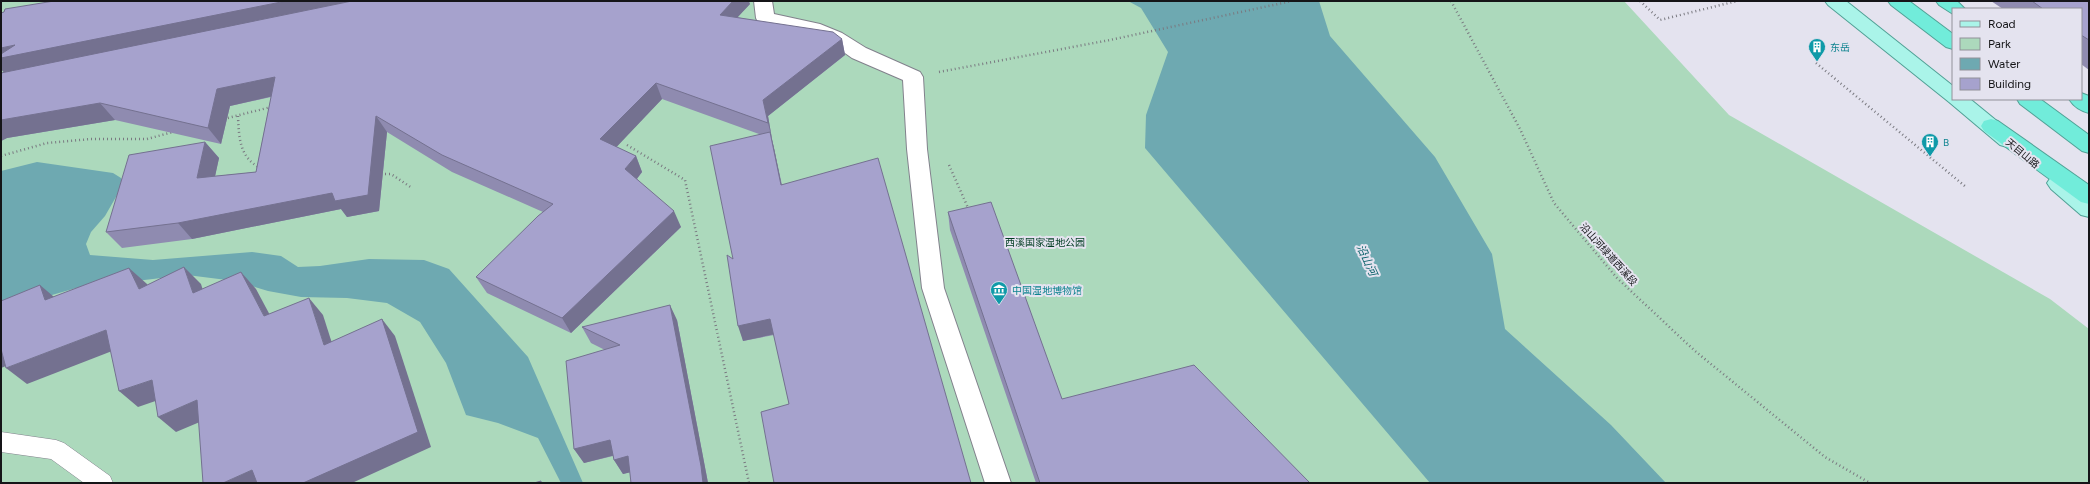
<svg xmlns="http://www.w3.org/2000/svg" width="2090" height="484" viewBox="0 0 2090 484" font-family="Figtree,'Noto Sans SC',sans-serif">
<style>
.green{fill:#acd9bc}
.water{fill:#6ea9b1}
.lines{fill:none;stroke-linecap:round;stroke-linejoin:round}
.lane-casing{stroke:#82818c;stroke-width:1}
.street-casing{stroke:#82818c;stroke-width:2}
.primary-casing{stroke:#51a196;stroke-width:2}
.highway-casing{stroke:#51a196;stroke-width:2}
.path{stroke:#7a7a81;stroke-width:2.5;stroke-dasharray:1 3;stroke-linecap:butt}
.lane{fill:#fff;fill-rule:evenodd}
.street{fill:#fff;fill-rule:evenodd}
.primary{fill:#aaf4e9;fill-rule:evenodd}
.highway{fill:#71ecda;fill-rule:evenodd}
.wall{fill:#8f8bb0}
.shaded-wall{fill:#747190}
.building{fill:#a6a2cd;stroke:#747190}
.labels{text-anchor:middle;stroke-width:4;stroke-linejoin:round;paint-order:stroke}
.culture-label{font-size:10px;fill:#0d838f;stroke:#e4e3ef;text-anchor:start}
.street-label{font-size:10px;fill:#151518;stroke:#e4e3ef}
.park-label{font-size:10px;fill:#013c22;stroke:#e4e3ef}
.water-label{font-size:11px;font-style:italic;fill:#035d66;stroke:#e4e3ef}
</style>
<rect width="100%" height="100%" fill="#e4e3ef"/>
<!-- green -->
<path class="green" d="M 1,1 L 1624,1 L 1729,115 L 2050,299 L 2089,329 L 2089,483 L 1,483 Z"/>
<!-- water -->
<g class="water">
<path d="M 1128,1 L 1319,1 L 1330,36 L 1435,157 L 1492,254 L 1505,329 L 1611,425 L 1666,483 L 1430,483 L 1145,148 L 1146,115 L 1168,52 L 1141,8 Z"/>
<path d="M 37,162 L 113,173 L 121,178 L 124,183 L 105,216 L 91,232 L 86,244 L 90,255 L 153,260 L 252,252 L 281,256 L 298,267 L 320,266 L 369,259 L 424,260 L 449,269 L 528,357 L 583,483 L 561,483 L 538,438 L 498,423 L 466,415 L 446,363 L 420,322 L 387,303 L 347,298 L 301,297 L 268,291 L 235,281 L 187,275 L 76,288 L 1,310 L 1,171 Z"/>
</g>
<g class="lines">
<defs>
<path id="lane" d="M 1,432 L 56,440 L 64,443 L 110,476 L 113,483 L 84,483 L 51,459 L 1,452 Z"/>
<path id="street" d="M 754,1 L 772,1 L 774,14 L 820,24 L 842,33 L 866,48 L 920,72 L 923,77 L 927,149 L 944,288 L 1011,483 L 985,483 L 922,288 L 907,149 L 903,80 L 852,58 L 828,41 L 808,33 L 758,22 L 756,18 Z"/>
<g id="primary">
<path d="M 1825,1 L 1846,1 L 1953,86 L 1953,99 L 1970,99 L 2014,135 L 2017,140 L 2014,145 L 2007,147 L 2000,145 L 1949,102 L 1828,5 Z"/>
<path d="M 2058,175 L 2065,177 L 2089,197 L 2089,217 L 2081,215 L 2051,189 L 2047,183 L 2051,177 Z"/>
</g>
<g id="highway">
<path d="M 1888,1 L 1909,1 L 1953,34 L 1953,49 L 1946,47 L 1891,5 Z"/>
<path d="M 1936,1 L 1957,1 L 1965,9 L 1953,9 L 1953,14 L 1939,5 Z"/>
<path d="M 2081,93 L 2089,96 L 2089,113 C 2081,111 2074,107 2069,99 L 2081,99 Z"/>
<path d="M 2017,99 L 2040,99 L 2089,135 L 2089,153 L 2082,151 L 2020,104 Z"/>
<path d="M 1991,119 L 1998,121 L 2089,185 L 2089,204 L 2081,202 L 1984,131 L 1981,126 L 1984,121 Z"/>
</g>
</defs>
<!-- lane casing -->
<use href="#lane" class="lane-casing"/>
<!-- street casing -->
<use href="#street" class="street-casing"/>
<!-- primary casing -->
<use href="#primary" class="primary-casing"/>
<!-- highway casing -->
<use href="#highway" class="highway-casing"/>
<!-- path -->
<g class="path">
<path d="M 1451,1 L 1520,129 L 1554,203 L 1617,278 L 1695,351 L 1825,457 L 1870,483"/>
<path d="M 1640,1 L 1660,20 L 1737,1"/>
<path d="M 1816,63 L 1966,187"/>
<path d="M 939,72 L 1110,40 L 1292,1"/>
<path d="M 238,116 C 239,137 239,157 260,168"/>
<path d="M 224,119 L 271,107"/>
<path d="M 627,145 L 685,180 L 749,483"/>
<path d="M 1,156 L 47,143 L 91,139 L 147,139 L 173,132"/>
<path d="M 949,165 L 969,210"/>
<path d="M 381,174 L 391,174 L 412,188"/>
</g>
<!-- lane -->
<use href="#lane" class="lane"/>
<!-- street -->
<use href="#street" class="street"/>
<!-- primary -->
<use href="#primary" class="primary"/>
<!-- highway -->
<use href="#highway" class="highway"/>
</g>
<!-- wall -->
<g class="wall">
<path d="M 1991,1 L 2089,1 L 2089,70 L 2081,64 L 2081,9 L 2003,9 Z"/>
<path d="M 750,4 L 737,17 L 842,39 L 845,55 L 768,116 L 772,139 L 782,185 L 789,404 L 774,335 L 743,341 L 733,259 L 759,134 L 662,99 L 616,147 L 636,156 L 642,172 L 637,179 L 681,227 L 571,333 L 487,293 L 476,277 L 543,212 L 452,172 L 387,132 L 379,211 L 347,217 L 341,209 L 192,239 L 122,248 L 106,232 L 205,142 L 219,158 L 215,176 L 256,172 L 271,97 L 230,106 L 221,144 L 115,120 L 7,138 L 1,141 L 1,73 L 4,72 L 1,69 L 1,13 Z"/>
<path d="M 948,212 L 1062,399 L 1310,483 L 1036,483 L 950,230 Z"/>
<path d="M 677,320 L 708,483 L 631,483 L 630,472 L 623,474 L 614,460 L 613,456 L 584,463 L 574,449 L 605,350 L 591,343 L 582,327 Z"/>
</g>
<!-- shaded-wall -->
<g class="shaded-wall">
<path d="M 286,1 L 353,1 L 7,76 L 1,69 L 1,48 Z"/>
<path d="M 733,1 L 749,1 L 750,4 L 725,31 L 720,15 Z"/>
<path d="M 842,39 L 845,55 L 768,116 L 772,139 L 768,123 L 763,100 Z"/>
<path d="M 275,77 L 286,93 L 230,106 L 221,144 L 208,128 L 217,89 Z"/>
<path d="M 656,83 L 662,99 L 608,156 L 600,139 Z"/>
<path d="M 100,103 L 115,120 L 7,138 L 1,141 L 1,120 Z"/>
<path d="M 376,116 L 387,132 L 379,211 L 347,217 L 341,209 L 192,239 L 178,223 Z"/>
<path d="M 770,132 L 774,148 L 785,202 L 781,185 Z"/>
<path d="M 205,142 L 219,158 L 211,195 L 197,178 Z"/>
<path d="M 636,156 L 642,172 L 632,185 L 625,169 Z"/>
<path d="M 674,211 L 681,227 L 571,333 L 562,318 Z"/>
<path d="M 184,267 L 201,284 L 209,310 L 193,293 Z"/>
<path d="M 129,268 L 147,284 L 156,306 L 139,289 Z"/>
<path d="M 241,272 L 256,289 L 279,332 L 264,316 Z"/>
<path d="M 40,285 L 60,302 L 45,300 Z"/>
<path d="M 309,298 L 323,315 L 338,362 L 324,345 Z"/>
<path d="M 670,305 L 677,320 L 708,483 L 703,483 Z"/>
<path d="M 382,319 L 395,336 L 431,447 L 352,483 L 303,483 Z"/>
<path d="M 770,319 L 775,334 L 743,341 L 738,326 Z"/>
<path d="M 106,330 L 125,346 L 27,384 L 6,368 Z"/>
<path d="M 1,345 L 21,360 L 1,368 Z"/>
<path d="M 152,380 L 170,396 L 138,407 L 119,391 Z"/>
<path d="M 197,400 L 214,416 L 176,432 L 158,417 Z"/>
<path d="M 610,440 L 619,454 L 584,463 L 574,449 Z"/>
<path d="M 628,456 L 636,471 L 623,474 L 614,460 Z"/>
<path d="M 252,470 L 267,483 L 223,483 Z"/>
</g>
<!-- building -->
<g class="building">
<path d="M 54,1 L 286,1 L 1,58 L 1,54 L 15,45 L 1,48 L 1,13 L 4,12 L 5,9 Z"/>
<path d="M 352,1 L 733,1 L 720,15 L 833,32 L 842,39 L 763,100 L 768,123 L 656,83 L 600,139 L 636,156 L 625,169 L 674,211 L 562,318 L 476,277 L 538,216 L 553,204 L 442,155 L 376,116 L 368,195 L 335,201 L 332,193 L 178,223 L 106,232 L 129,155 L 205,142 L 197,178 L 256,172 L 275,77 L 217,89 L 208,128 L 100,103 L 1,120 L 1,73 Z"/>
<path d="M 2032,1 L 2089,1 L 2089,40 L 2081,35 L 2081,9 L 2043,9 Z"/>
<path d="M 770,132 L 781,185 L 878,158 L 971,483 L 774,483 L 761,412 L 789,404 L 770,319 L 738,326 L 727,255 L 733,259 L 710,146 Z"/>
<path d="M 991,202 L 1062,399 L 1194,365 L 1310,483 L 1040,483 L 948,212 Z"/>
<path d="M 184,267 L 193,293 L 241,272 L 264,316 L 309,298 L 324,345 L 382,319 L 418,432 L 303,483 L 257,483 L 252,470 L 223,483 L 203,483 L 197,400 L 158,417 L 152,380 L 119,391 L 106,330 L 6,368 L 1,349 L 1,301 L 40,285 L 45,300 L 129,268 L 139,289 Z"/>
<path d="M 670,305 L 701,466 L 703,483 L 631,483 L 628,456 L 614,460 L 610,440 L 574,449 L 566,361 L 620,345 L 582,327 Z"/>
<path d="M 541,481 L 541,483 L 534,483 Z"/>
</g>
<!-- icons -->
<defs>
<symbol id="building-pin" viewBox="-11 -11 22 30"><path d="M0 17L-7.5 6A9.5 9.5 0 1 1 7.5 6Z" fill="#0f9aa8" stroke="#e4e3ef"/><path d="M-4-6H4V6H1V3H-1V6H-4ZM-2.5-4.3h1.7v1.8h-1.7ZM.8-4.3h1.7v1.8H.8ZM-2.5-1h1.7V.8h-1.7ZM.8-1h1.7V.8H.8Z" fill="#fff"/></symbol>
<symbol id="museum-pin" viewBox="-11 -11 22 30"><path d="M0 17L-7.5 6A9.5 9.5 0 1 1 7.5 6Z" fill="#0f9aa8" stroke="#e4e3ef"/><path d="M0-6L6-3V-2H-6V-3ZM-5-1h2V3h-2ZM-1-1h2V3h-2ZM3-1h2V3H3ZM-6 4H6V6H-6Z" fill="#fff"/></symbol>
</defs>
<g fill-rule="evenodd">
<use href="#building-pin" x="1807" y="37" width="20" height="27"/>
<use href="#building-pin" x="1920" y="132" width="20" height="27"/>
<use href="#museum-pin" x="989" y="280" width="20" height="27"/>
</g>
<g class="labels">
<!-- culture labels -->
<g class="culture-label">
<text x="1830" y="51">东岳</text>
<text x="1943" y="146">B</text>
<text x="1012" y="294">中国湿地博物馆</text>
</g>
<!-- street labels -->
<g class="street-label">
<text transform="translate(2023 153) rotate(40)" y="4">天目山路</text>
<text transform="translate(1609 254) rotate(48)" y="4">沿山河绿道西溪段</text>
</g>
<!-- park labels -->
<g class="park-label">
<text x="1045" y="246">西溪国家湿地公园</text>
</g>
<!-- water labels -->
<g class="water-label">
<text transform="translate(1367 260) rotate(65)" y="4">沿山河</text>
</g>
</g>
<!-- border -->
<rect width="2090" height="484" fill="none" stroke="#151518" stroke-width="4"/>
<!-- legend -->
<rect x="1952" y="8" width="130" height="92" fill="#e4e3ef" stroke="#919199"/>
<rect x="1960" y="21" width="20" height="6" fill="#aaf4e9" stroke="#919199"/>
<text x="1988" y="28" font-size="12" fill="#151518">Road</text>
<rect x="1960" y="38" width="20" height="12" fill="#acd9bc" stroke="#919199"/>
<text x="1988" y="48" font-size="12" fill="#151518">Park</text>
<rect x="1960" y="58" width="20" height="12" fill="#6ea9b1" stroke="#919199"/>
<text x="1988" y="68" font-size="12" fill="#151518">Water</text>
<rect x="1960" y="78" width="20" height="12" fill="#a6a2cd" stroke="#919199"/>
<text x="1988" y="88" font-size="12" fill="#151518">Building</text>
</svg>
